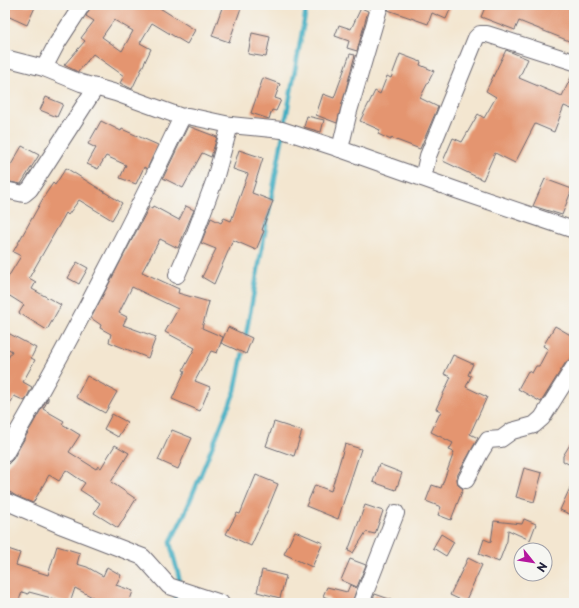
<svg xmlns="http://www.w3.org/2000/svg" width="579" height="608" viewBox="0 0 579 608" font-family="'Playpen Sans',sans-serif">
<style>
.lines{fill:none;stroke-linecap:round;stroke-linejoin:round}
.stream{stroke:#43aec2;stroke-width:4.5}
.building{fill:#e4956f;fill-rule:evenodd}
.minor-casing{stroke:#6b676f;stroke-width:18}
.minor{stroke:#fff;stroke-width:16}
</style>
<rect width="100%" height="100%" fill="#f6f6f2"/>
<filter id="ink" filterUnits="userSpaceOnUse"><feTurbulence type="fractalNoise" baseFrequency=".025" numOctaves="2"/><feDisplacementMap in="SourceGraphic" scale="8" xChannelSelector="R" yChannelSelector="G"/><feConvolveMatrix kernelMatrix="1 2 1 2 8 2 1 2 1" color-interpolation-filters="sRGB"/></filter>
<filter id="wash" filterUnits="userSpaceOnUse"><feTurbulence type="fractalNoise" baseFrequency=".012" numOctaves="4" result="noise"/><feDisplacementMap in="SourceGraphic" scale="16" xChannelSelector="R" yChannelSelector="G"/><feGaussianBlur stdDeviation="0.9" result="paint"/><feColorMatrix in="noise" values="0 0 0 0 0 0 0 0 0 0 0 0 0 0 0 0 0 1.4 0 .05"/><feComposite in="paint" operator="in"/></filter>
<g filter="url(#wash)">
<rect width="100%" height="100%" fill="#f3e6d0"/>
<g class="lines">
<!-- stream -->
<g class="stream">
<path d="M 245,340 L 307,5"/>
<path d="M 175,603 L 179,577 L 170,543 L 185,513 L 235,391 L 244,347"/>
</g>
</g>
<g id="blocks">
<!-- building -->
<g class="building">
<path d="M 5,5 L 36,5 L 27,25 L 5,15 Z"/>
<path d="M 91,5 L 155,5 L 195,30 L 187,44 L 152,23 L 140,43 L 151,49 L 132,89 L 120,83 L 124,76 L 93,54 L 78,72 L 64,65 L 85,41 L 81,38 L 94,21 L 86,16 ZM 114,20 L 133,31 L 122,51 L 102,37 Z"/>
<path d="M 223,5 L 242,5 L 229,42 L 212,36 Z"/>
<path d="M 389,5 L 452,5 L 446,19 L 432,13 L 428,24 L 388,10 Z"/>
<path d="M 486,5 L 574,5 L 574,43 L 519,21 L 515,30 L 481,17 Z"/>
<path d="M 361,8 L 368,11 L 357,51 L 347,48 L 349,41 L 335,36 L 339,25 L 351,29 Z"/>
<path d="M 252,33 L 270,37 L 266,57 L 248,54 Z"/>
<path d="M 506,50 L 528,59 L 519,78 L 562,96 L 574,71 L 574,110 L 564,106 L 554,132 L 535,124 L 515,163 L 495,153 L 483,180 L 443,161 L 453,138 L 462,142 L 478,114 L 484,118 L 496,97 L 486,91 Z"/>
<path d="M 350,54 L 355,55 L 337,123 L 316,115 L 323,94 L 334,98 Z"/>
<path d="M 400,54 L 421,62 L 420,65 L 434,71 L 420,98 L 438,107 L 420,149 L 391,138 L 391,140 L 378,134 L 380,130 L 360,121 L 375,91 L 380,94 L 387,76 L 391,78 Z"/>
<path d="M 263,78 L 280,84 L 275,98 L 281,100 L 276,111 L 272,110 L 269,119 L 251,113 Z"/>
<path d="M 46,97 L 63,104 L 57,117 L 40,110 Z"/>
<path d="M 307,116 L 324,120 L 321,132 L 304,127 Z"/>
<path d="M 101,121 L 121,131 L 122,129 L 124,130 L 158,145 L 147,169 L 144,167 L 136,184 L 120,178 L 126,165 L 106,156 L 98,169 L 87,164 L 96,148 L 88,144 Z"/>
<path d="M 188,126 L 217,137 L 211,157 L 202,153 L 183,188 L 163,178 Z"/>
<path d="M 22,146 L 39,155 L 21,184 L 5,181 L 5,175 Z"/>
<path d="M 239,150 L 263,158 L 252,193 L 273,201 L 262,230 L 264,231 L 256,250 L 233,240 L 214,284 L 202,277 L 216,249 L 201,243 L 211,218 L 221,223 L 224,218 L 231,221 L 248,174 L 233,169 Z"/>
<path d="M 66,168 L 122,203 L 112,220 L 79,200 L 68,215 L 66,213 L 29,278 L 36,282 L 32,289 L 61,305 L 47,330 L 19,313 L 24,305 L 5,293 L 5,282 L 21,256 L 13,252 L 45,195 L 53,183 L 55,185 Z"/>
<path d="M 545,179 L 572,189 L 562,215 L 533,206 Z"/>
<path d="M 153,206 L 179,220 L 186,206 L 194,210 L 178,248 L 160,239 L 142,272 L 179,289 L 178,293 L 209,302 L 202,328 L 223,337 L 217,353 L 211,351 L 195,381 L 210,387 L 200,411 L 172,399 L 185,371 L 183,370 L 195,348 L 165,332 L 178,309 L 132,287 L 119,313 L 127,317 L 123,325 L 156,337 L 148,358 L 109,342 L 111,334 L 100,328 L 101,325 L 91,318 L 149,207 L 152,209 Z"/>
<path d="M 77,262 L 88,268 L 79,284 L 68,278 Z"/>
<path d="M 555,326 L 574,337 L 574,357 L 566,362 L 541,402 L 518,389 L 528,371 L 532,373 L 536,366 L 539,366 L 548,349 L 543,346 Z"/>
<path d="M 228,327 L 252,338 L 246,354 L 221,343 Z"/>
<path d="M 8,333 L 36,348 L 31,358 L 35,360 L 23,382 L 32,387 L 25,401 L 14,396 L 5,415 L 5,364 L 12,351 L 5,347 L 5,339 Z"/>
<path d="M 453,355 L 473,364 L 468,375 L 471,376 L 466,387 L 487,397 L 470,434 L 478,438 L 457,476 L 457,480 L 458,485 L 463,489 L 451,520 L 438,515 L 441,507 L 426,501 L 432,485 L 441,488 L 454,452 L 449,450 L 453,443 L 431,432 L 441,411 L 436,409 L 451,377 L 444,374 Z"/>
<path d="M 87,376 L 117,392 L 105,413 L 76,397 Z"/>
<path d="M 48,397 L 48,400 L 43,409 L 64,421 L 62,424 L 80,435 L 69,452 L 96,469 L 98,466 L 101,468 L 115,445 L 129,453 L 111,482 L 136,499 L 118,528 L 94,513 L 100,503 L 80,490 L 85,483 L 66,470 L 59,481 L 49,475 L 33,503 L 16,496 L 5,489 L 5,469 L 9,463 L 13,459 Z"/>
<path d="M 112,414 L 127,422 L 118,437 L 104,429 Z"/>
<path d="M 274,422 L 302,431 L 294,456 L 266,446 Z"/>
<path d="M 172,430 L 192,438 L 178,469 L 158,460 Z"/>
<path d="M 574,438 L 574,467 L 563,461 L 563,456 Z"/>
<path d="M 345,444 L 361,449 L 338,519 L 306,506 L 315,485 L 331,491 Z"/>
<path d="M 379,464 L 402,473 L 396,490 L 373,482 Z"/>
<path d="M 524,468 L 542,473 L 534,502 L 516,497 Z"/>
<path d="M 256,475 L 278,484 L 265,516 L 251,546 L 226,534 L 237,513 L 240,514 Z"/>
<path d="M 574,479 L 574,516 L 560,510 Z"/>
<path d="M 365,505 L 383,511 L 375,534 L 366,532 L 353,553 L 348,551 Z"/>
<path d="M 524,519 L 536,524 L 530,540 L 508,530 L 507,541 L 499,562 L 479,554 L 484,539 L 491,542 L 494,521 L 522,524 Z"/>
<path d="M 295,531 L 323,543 L 312,567 L 284,554 Z"/>
<path d="M 441,534 L 454,542 L 446,556 L 433,548 Z"/>
<path d="M 57,546 L 80,553 L 77,564 L 87,567 L 103,576 L 107,567 L 121,575 L 116,585 L 133,591 L 129,603 L 104,603 L 75,588 L 70,603 L 29,592 L 28,594 L 22,592 L 18,603 L 5,603 L 5,548 L 20,553 L 16,565 L 48,575 Z"/>
<path d="M 468,558 L 482,565 L 465,602 L 450,595 Z"/>
<path d="M 350,559 L 366,565 L 357,587 L 341,580 Z"/>
<path d="M 262,570 L 286,576 L 280,598 L 257,592 Z"/>
<path d="M 350,585 L 357,588 L 352,603 L 338,603 L 323,596 L 327,587 L 347,592 Z"/>
<path d="M 375,594 L 395,601 L 394,603 L 371,603 Z"/>
</g>
</g>
</g>
<g filter="url(#ink)">
<use href="#blocks" fill-opacity="0" stroke="#6b676f" stroke-width="1"/>
<g class="lines">
<defs>
<g id="minor">
<path d="M 5,58 L 44,68 L 81,83 L 116,93 L 182,117 L 188,116 L 230,125 L 282,130 L 340,149 L 459,191 L 574,230"/>
<path d="M 44,68 L 56,45 L 82,5"/>
<path d="M 340,149 L 349,111 L 380,5"/>
<path d="M 423,178 L 428,156 L 476,38 L 480,34 L 487,34 L 574,62"/>
<path d="M 5,190 L 24,194 L 30,189 L 96,87"/>
<path d="M 177,275 L 194,236 L 215,179 L 230,125"/>
<path d="M 5,454 C 69,344 128,231 182,117"/>
<path d="M 466,480 L 480,453 L 488,440 L 501,439 L 512,431 L 534,425 L 542,418 L 574,367"/>
<path d="M 5,501 L 60,525 L 143,557 L 169,586 L 221,603"/>
<path d="M 361,603 L 396,513"/>
</g>
</defs>
<!-- minor casing -->
<use href="#minor" class="minor-casing"/>
<!-- minor -->
<use href="#minor" class="minor"/>
</g>
</g>
<!-- margin -->
<rect width="579" height="608" fill="none" stroke="#f6f6f2" stroke-width="20"/>
<!-- north arrow -->
<g transform="translate(533 562) rotate(120)"><circle r="19" fill="#f6f6f2" stroke="#a1a1a9"/>
<path d="M0-3L7 15L0 10L-7 15Z" fill="#b5179e"/>
<text y="-6" font-size="11" font-weight="bold" text-anchor="middle" fill="#22223b">N</text>
</g>
</svg>
